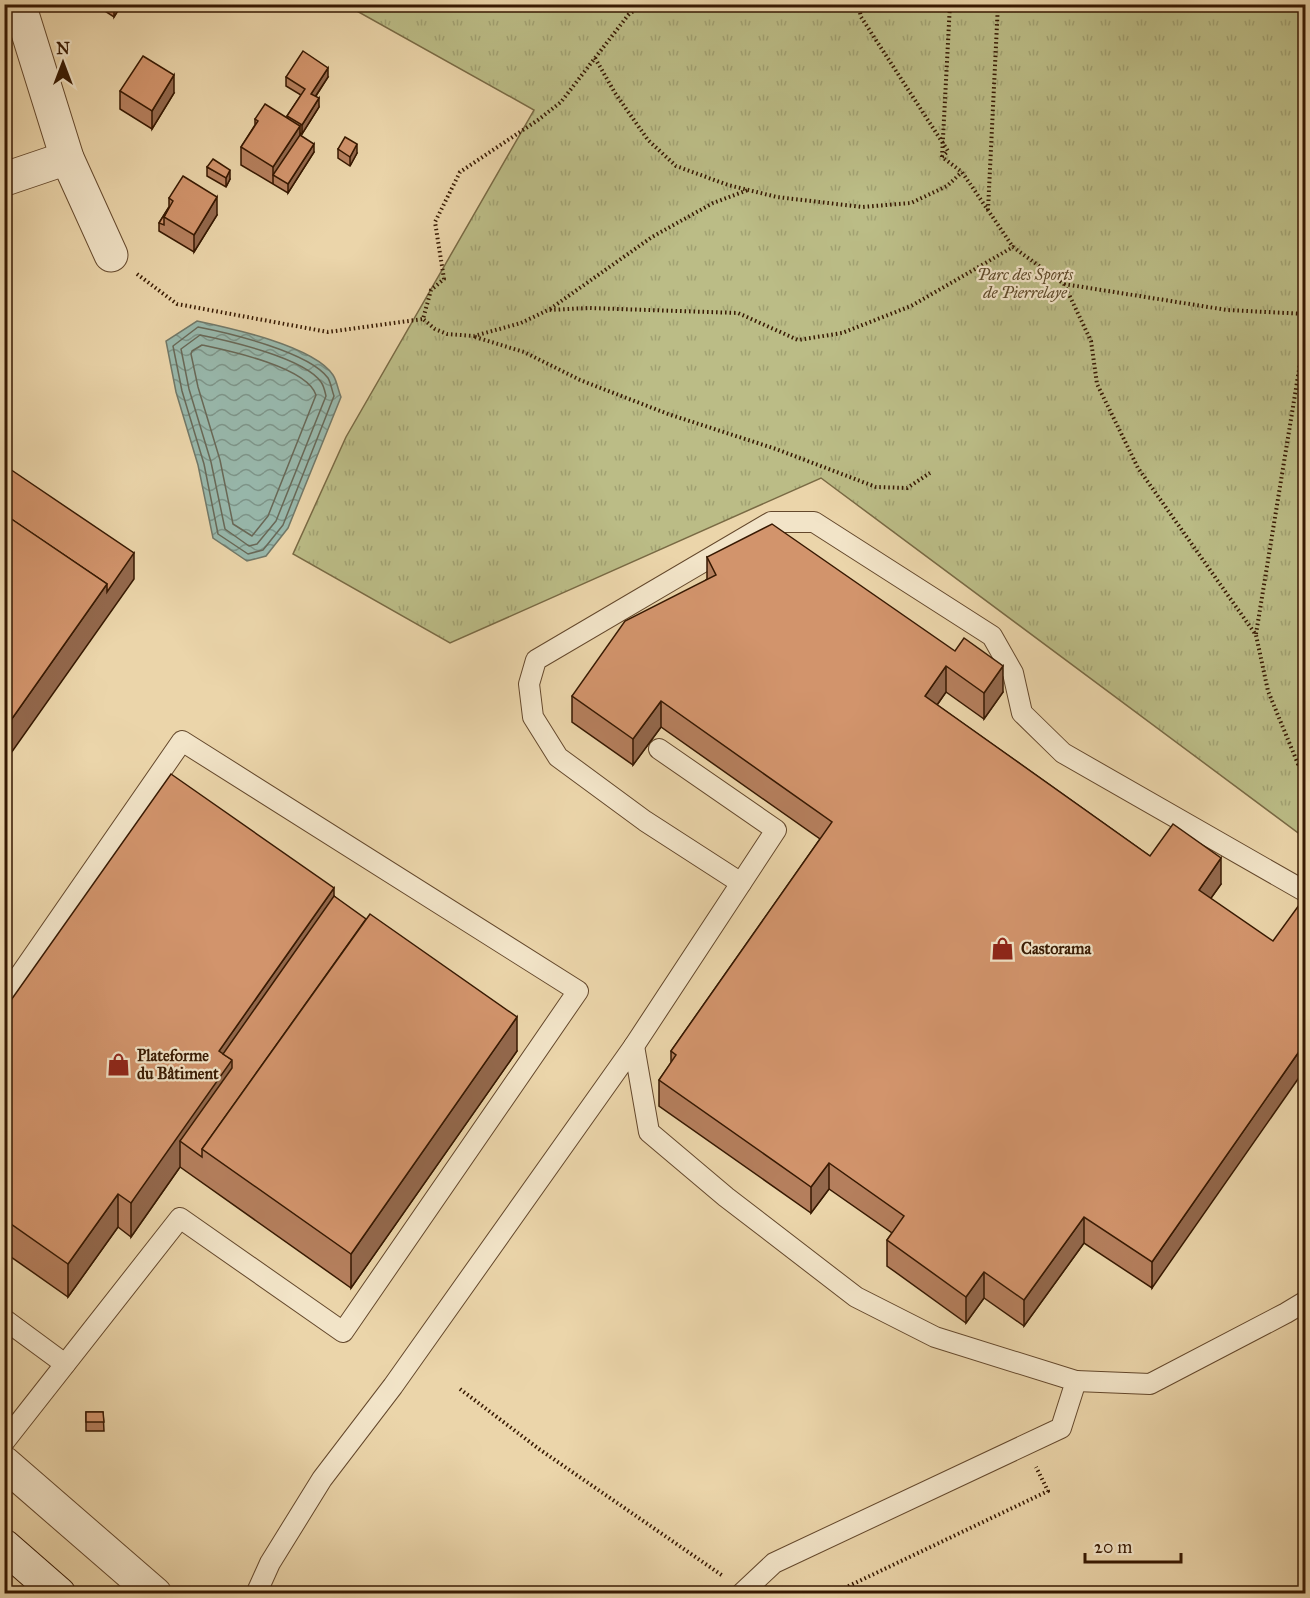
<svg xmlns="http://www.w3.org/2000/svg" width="1310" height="1598" viewBox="0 0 1310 1598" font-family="'IM FELL Great Primer',serif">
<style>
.park{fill:url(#park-tufts);stroke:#796a44;stroke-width:1.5}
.water{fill:url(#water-waves);stroke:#717868;stroke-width:1.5}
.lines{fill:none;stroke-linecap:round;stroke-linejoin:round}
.shore{stroke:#686857;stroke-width:1.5}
.service-casing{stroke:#64482c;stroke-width:22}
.minor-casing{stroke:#64482c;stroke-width:35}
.secondary-casing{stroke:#371902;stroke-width:35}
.path{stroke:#371902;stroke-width:4;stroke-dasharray:1.5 3;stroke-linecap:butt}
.service{stroke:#f2e4c8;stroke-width:20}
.minor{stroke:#f2e4c8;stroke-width:33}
.secondary{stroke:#f2e4c8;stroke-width:33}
.wall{fill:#b57f5d;stroke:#371902;stroke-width:1.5}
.shaded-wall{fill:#93684c;stroke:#371902;stroke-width:1.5}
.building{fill:#d2946c;stroke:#371902;stroke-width:1.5}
.labels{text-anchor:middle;stroke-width:4.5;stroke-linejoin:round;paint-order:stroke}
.park-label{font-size:16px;font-style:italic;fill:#5f4a2a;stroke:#f2e4c8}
.poi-label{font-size:16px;font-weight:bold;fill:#371902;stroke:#f2e4c8;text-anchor:start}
</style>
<defs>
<pattern id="park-tufts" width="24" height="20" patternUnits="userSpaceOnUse" patternTransform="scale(1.5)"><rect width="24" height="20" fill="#bbbc86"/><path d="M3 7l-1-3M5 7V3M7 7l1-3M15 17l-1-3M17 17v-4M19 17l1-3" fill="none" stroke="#a1a172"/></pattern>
<pattern id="water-waves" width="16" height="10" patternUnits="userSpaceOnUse" patternTransform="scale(1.5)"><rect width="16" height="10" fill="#98b8ac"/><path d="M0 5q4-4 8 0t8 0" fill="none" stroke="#7d958a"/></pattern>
</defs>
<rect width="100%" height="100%" fill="#ebd5aa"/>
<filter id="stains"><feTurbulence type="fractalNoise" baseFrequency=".00333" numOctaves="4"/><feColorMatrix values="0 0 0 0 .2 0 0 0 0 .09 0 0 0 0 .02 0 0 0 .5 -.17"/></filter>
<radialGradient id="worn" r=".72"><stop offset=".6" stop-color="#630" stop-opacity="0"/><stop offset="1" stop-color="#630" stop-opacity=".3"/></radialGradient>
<!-- park -->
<path class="park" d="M 346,5 L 1305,5 L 1305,838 L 821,478 L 450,643 L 293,554 L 346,437 L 534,110 Z"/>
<!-- water -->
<path class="water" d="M 197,321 C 230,328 314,346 333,375 C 337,381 338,390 341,397 L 288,528 L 266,556 L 247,561 L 213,538 L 198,465 L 176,392 L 166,341 Z"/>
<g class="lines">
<!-- shore -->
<g class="shore">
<path d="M 198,327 C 229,333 309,352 328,378 C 331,383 332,391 334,396 L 283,525 L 263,550 L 248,554 L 218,534 L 204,464 L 182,391 L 173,346 Z"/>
<path d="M 200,335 C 230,341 304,358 321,382 C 324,386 325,392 326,396 L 276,521 L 257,544 L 249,546 L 225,529 L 211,462 L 189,389 L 181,349 Z"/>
<path d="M 202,345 C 230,351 307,367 316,395 L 268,516 L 252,536 L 233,524 L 220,460 L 198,387 L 191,354 L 192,351 Z"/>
</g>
<defs>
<g id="service">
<path d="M 741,883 L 645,821 L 558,757 L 533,717 L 529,684 L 536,660 L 771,522 L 814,522 L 992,636 L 1013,673 L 1022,713 L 1063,753 L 1306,892"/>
<path d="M 4,998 L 182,741 L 578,991 L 343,1332 L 180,1218 L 4,1442"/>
<path d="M 634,1046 L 776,830 L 659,749"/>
<path d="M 4,1319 L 65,1364"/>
<path d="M 1076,1381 L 1150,1384 L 1286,1313 L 1306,1301"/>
<path d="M 256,1594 L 270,1563 L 322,1479 L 393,1386 L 634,1046 L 649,1132 L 726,1197 L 856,1297 L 935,1337 L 1076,1381 L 1061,1428 L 774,1563 L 741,1594"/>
</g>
<g id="minor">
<path d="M 19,4 L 67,158 L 111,255"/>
<path d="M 4,178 L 8,178 L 67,158"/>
<path d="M 4,1463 L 155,1594"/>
</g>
<path id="secondary" d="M 4,1546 L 59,1594"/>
</defs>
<!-- service casing -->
<use href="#service" class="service-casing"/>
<!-- minor casing -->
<use href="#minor" class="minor-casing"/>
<!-- secondary casing -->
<use href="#secondary" class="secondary-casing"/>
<!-- path -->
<g class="path">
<path d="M 644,4 L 629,14 L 561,102 L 538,120 L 460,172 L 435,222 L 444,279 L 431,290 L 423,319 L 435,329 L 447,334 L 474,336 L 521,323 L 548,310 L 589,308 L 738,313 L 798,340 L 842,333 L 911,306 L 1013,247 L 1064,284 L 1091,341 L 1097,384 L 1138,468 L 1256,635 L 1268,691 L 1298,764 L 1306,769"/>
<path d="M 858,4 L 861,17 L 948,151 L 942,157 L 962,172 L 1013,247"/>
<path d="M 595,58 L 615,93 L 648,140 L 676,166 L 728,185 L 777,197 L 862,207 L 911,203 L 947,186 L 962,172"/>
<path d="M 942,157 L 950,4"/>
<path d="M 988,210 L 998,4"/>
<path d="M 137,274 L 177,304 L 328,332 L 423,319"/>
<path d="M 1064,284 L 1227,310 L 1306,314"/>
<path d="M 550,309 L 652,237 L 713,203 L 748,190"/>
<path d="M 475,337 L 524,352 L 580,380 L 668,414 L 776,449 L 876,487 L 907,488 L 930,473"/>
<path d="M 1256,634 L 1306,327"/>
<path d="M 460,1389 L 539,1449 L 723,1576"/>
<path d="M 832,1594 L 1048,1491 L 1036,1467"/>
</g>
<!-- service -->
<use href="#service" class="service"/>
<!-- minor -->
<use href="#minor" class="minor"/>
<!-- secondary -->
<use href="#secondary" class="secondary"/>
</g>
<!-- wall -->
<g class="wall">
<path d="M 94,4 L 122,4 L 114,17 Z"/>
<path d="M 286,77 L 328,77 L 316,96 L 319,107 L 302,134 L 300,133 L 300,135 L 314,152 L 288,193 L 241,165 L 241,147 L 255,125 L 255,119 L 287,118 L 287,116 L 301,95 L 286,86 Z"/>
<path d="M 120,91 L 174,93 L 152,129 L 120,109 Z"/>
<path d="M 338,149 L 357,153 L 350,166 L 338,158 Z"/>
<path d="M 207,167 L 230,179 L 226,187 L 207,176 Z"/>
<path d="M 169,198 L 217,215 L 194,252 L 159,231 L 159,223 L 169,207 Z"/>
<path d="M 707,557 L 1003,692 L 984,719 L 946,692 L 937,705 L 1150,856 L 1221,884 L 1211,898 L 1152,1288 L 1084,1243 L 1024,1326 L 984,1298 L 966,1323 L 887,1266 L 887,1240 L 892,1233 L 829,1189 L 811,1213 L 659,1106 L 659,1080 L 671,1063 L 671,1051 L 820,839 L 661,727 L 633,765 L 572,722 L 572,696 L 707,579 Z"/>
<path d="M 334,896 L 517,1051 L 351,1288 L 180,1167 L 131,1237 L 118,1227 L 68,1297 L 4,1252 L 4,1010 Z"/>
<path d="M 86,1412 L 103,1412 L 104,1431 L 86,1431 Z"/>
</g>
<!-- shaded-wall -->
<g class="shaded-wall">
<path d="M 114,4 L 122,4 L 114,17 Z"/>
<path d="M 328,68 L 328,77 L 311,103 L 311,94 Z"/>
<path d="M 174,75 L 174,93 L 152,129 L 152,111 Z"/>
<path d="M 319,98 L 319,107 L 302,134 L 302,125 Z"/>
<path d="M 300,126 L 300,143 L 273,175 L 273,184 L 273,167 Z"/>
<path d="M 314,144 L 314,152 L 288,193 L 288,184 Z"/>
<path d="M 357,144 L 357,153 L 350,166 L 350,157 Z"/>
<path d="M 230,170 L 230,179 L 226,187 L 226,178 Z"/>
<path d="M 217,197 L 217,215 L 194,252 L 194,235 Z"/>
<path d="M 134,553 L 134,579 L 4,763 L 4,730 L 107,584 Z"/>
<path d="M 946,666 L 946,692 L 925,722 L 925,696 Z"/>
<path d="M 1003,666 L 1003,692 L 984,719 L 984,693 Z"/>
<path d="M 661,701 L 661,727 L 633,765 L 633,739 Z"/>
<path d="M 1221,858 L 1221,884 L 1199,915 L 1199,890 Z"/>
<path d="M 334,888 L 334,922 L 232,1093 L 180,1141 L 180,1167 L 131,1237 L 131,1203 L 219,1051 Z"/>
<path d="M 517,1017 L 517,1051 L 351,1288 L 351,1254 Z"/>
<path d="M 1305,1043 L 1305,1069 L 1152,1288 L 1152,1262 Z"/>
<path d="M 829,1163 L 829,1189 L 811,1213 L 811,1187 Z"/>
<path d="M 118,1194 L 118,1227 L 68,1297 L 68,1264 Z"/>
<path d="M 1084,1217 L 1084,1243 L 1024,1326 L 1024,1300 Z"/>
<path d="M 984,1272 L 984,1298 L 966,1323 L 966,1297 Z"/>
</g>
<!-- building -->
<g class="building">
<path d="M 303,51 L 328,68 L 311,94 L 319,98 L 302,125 L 287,116 L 305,89 L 286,77 Z"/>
<path d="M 143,56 L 174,75 L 152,111 L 120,91 Z"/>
<path d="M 265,104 L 300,126 L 273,167 L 241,147 L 258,121 L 255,119 Z"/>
<path d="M 300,135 L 314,144 L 288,184 L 273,175 Z"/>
<path d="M 345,137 L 357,144 L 350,157 L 338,149 Z"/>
<path d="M 213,159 L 230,170 L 226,178 L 207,167 Z"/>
<path d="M 183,176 L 217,197 L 194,235 L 164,217 L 173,201 L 169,198 Z"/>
<path d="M 169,207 L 164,217 L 164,225 L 159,223 Z"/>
<path d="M 4,465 L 134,553 L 107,592 L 107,584 L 4,514 Z"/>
<path d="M 4,514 L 107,584 L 4,730 Z"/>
<path d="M 772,524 L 955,651 L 964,638 L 1003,666 L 984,693 L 946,666 L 925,696 L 1150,856 L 1173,824 L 1221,858 L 1199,890 L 1273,941 L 1302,901 L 1305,903 L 1305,1043 L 1152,1262 L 1084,1217 L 1024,1300 L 984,1272 L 966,1297 L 887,1240 L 904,1216 L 829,1163 L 811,1187 L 659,1080 L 676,1055 L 671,1051 L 832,822 L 661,701 L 633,739 L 572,696 L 625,621 L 716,575 L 707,557 Z"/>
<path d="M 171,774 L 334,888 L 219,1051 L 232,1060 L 131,1203 L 118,1194 L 68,1264 L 4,1219 L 4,1010 Z"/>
<path d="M 334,896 L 366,919 L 202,1149 L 202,1157 L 180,1141 L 232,1068 L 232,1060 L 223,1054 Z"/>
<path d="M 370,914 L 517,1017 L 351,1254 L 202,1149 Z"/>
<path d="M 86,1412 L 103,1412 L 104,1422 L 86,1422 Z"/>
</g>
<!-- icons -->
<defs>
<symbol id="shop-bare" viewBox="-9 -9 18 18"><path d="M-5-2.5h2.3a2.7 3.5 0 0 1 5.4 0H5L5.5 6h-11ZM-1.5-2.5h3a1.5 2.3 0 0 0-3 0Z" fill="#8f2418" stroke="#f2e4c8" stroke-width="2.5" paint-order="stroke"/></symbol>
</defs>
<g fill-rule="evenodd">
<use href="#shop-bare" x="986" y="932" width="33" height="33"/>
<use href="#shop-bare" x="102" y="1048" width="33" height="33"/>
</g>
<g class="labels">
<!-- park labels -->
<g class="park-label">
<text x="1025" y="280">Parc des Sports<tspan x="1025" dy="18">de Pierrelaye</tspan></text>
</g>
<!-- poi labels -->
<g class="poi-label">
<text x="1021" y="954">Castorama</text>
<text x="137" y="1061">Plateforme<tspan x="137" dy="18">du Bâtiment</tspan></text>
</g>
</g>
<!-- margin -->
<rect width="1310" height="1598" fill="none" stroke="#ebd5aa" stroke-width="24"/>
<rect x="6" y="6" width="1298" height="1586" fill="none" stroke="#371902" stroke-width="3"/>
<rect x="12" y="12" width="1286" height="1574" fill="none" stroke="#371902" stroke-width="1.5"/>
<!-- north arrow -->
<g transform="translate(63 63)" stroke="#f2e4c8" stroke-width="4.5" paint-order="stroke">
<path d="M0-4.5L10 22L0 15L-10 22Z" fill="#371902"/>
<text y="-9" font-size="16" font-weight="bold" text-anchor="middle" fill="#371902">N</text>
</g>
<!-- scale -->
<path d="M1085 1553v9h96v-9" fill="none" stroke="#371902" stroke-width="3"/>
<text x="1094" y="1553" font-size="18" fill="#371902" stroke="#f2e4c8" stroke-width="4.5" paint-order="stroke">20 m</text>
<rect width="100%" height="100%" filter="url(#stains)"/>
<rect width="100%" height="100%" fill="url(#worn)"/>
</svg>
